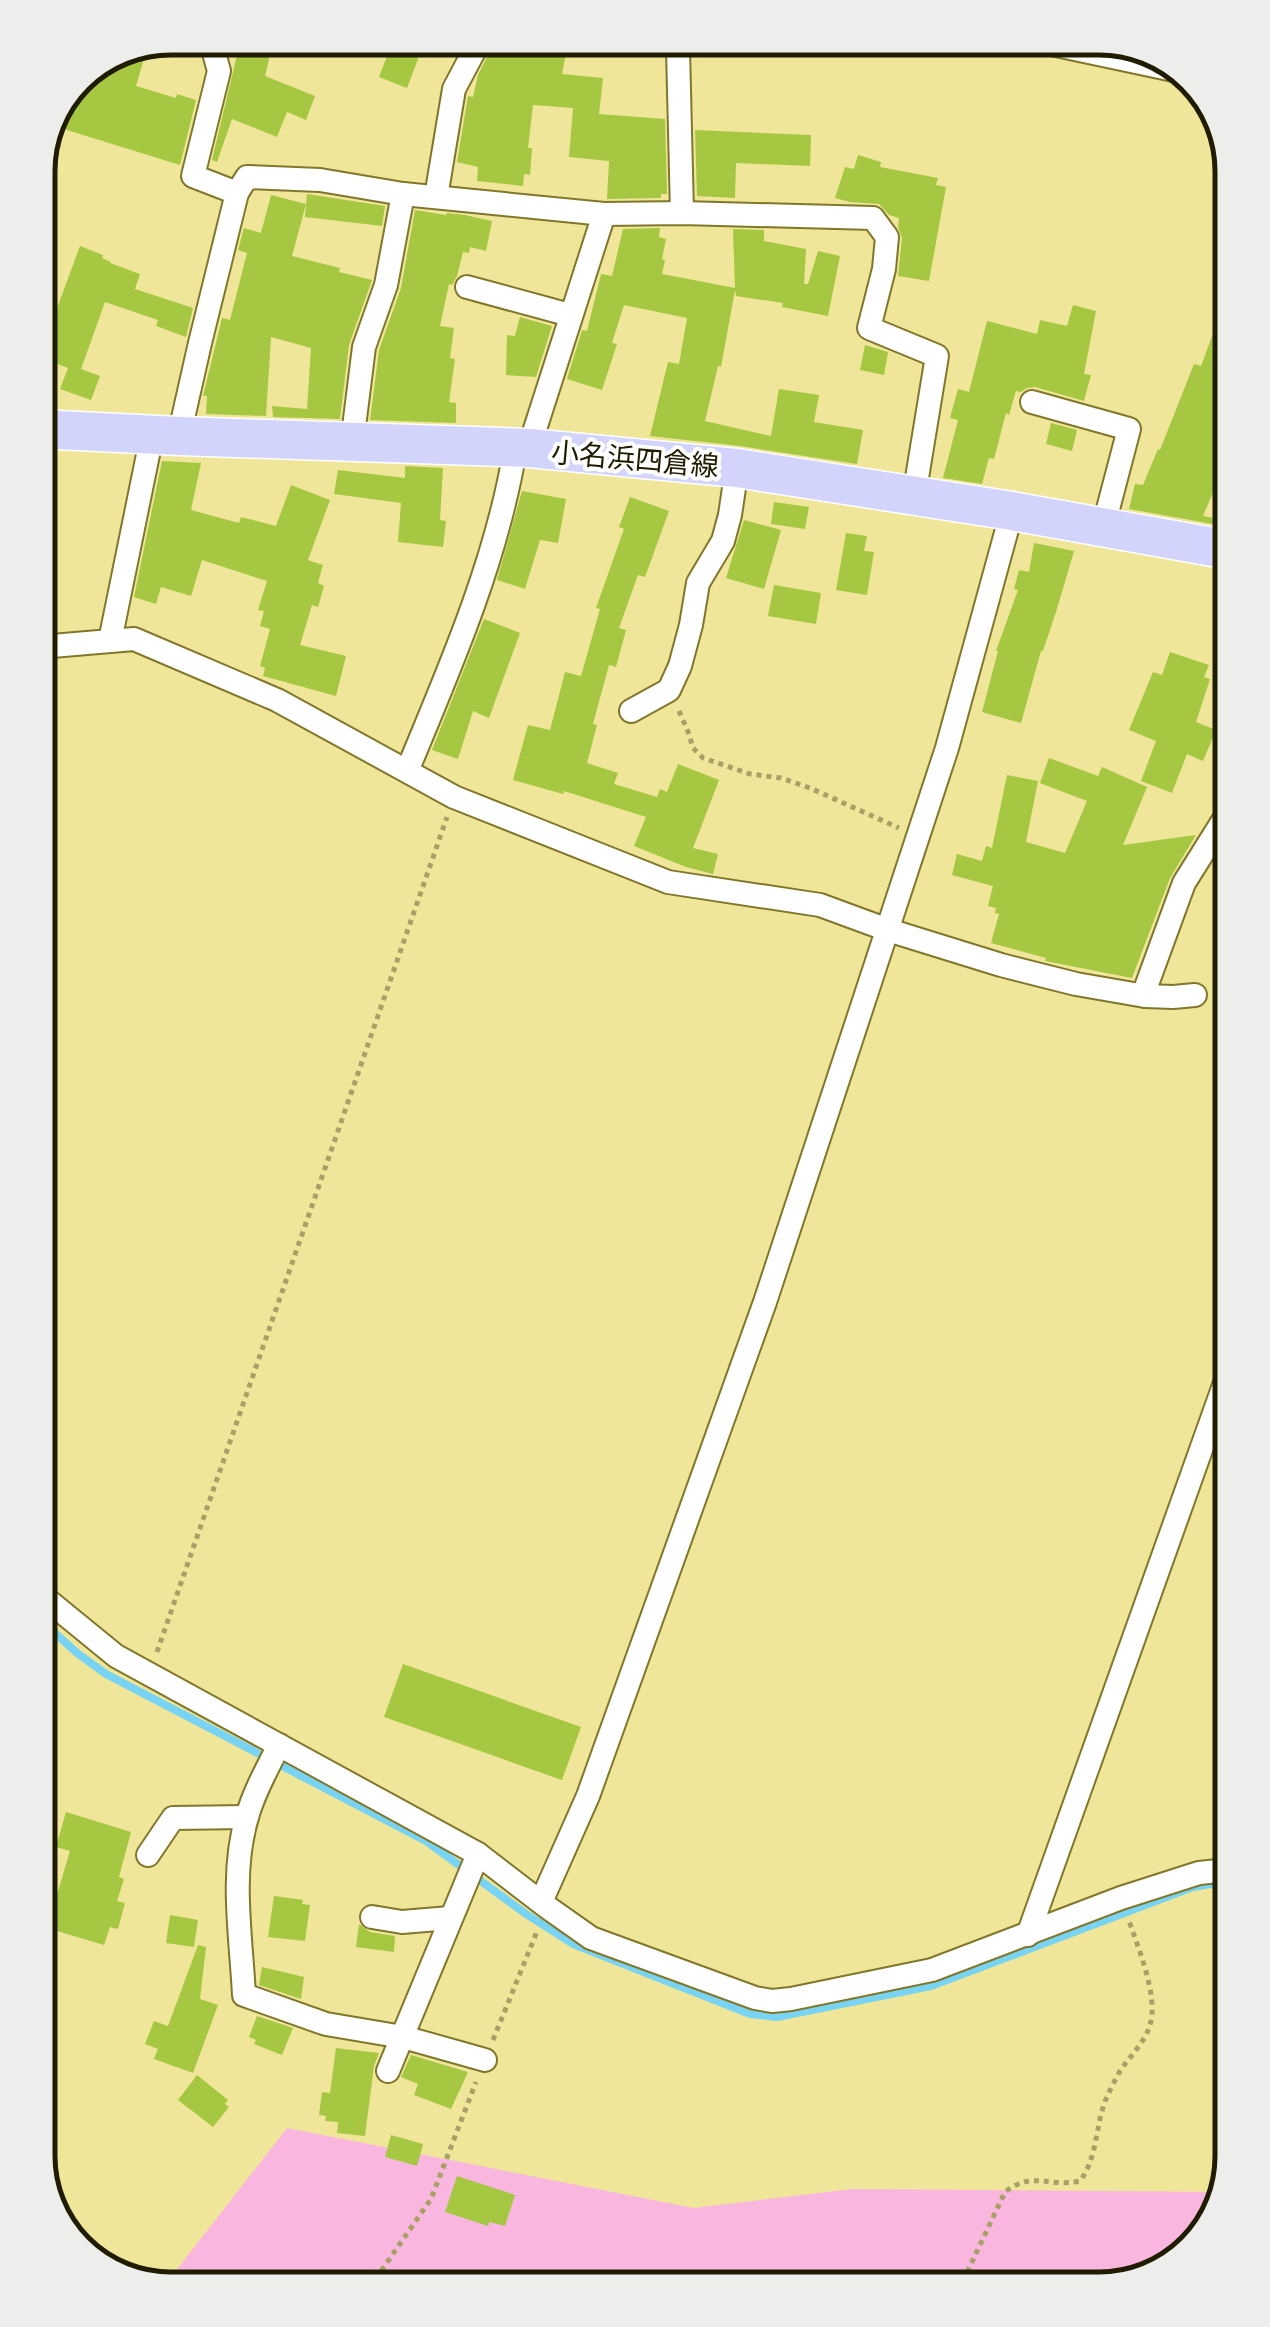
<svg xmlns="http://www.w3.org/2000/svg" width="1270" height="2327" viewBox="0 0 1270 2327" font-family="'Space Grotesk','Noto Sans JP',sans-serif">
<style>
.green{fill:#f9b7df}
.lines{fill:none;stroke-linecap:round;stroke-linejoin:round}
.stream{stroke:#79d3f2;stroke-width:8}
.building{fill:#a6c742}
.minor-casing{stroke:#81772b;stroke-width:26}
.primary-casing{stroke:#fff;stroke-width:41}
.path{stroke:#a8a064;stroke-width:5;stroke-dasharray:5 5;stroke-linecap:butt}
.minor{stroke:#fff;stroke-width:22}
.primary{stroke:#d3d4fc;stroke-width:38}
.labels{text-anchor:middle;stroke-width:8;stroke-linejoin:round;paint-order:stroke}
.street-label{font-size:28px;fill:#201c00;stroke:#fff}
.rim{fill:none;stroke:#201c00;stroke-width:5}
</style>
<rect width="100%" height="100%" fill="#efe699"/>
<!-- green -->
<path class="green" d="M 287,2128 L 694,2208 L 852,2189 L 1223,2192 L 1210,2231 L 1151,2279 L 169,2289 L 178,2268 Z"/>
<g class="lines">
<!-- stream -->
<path class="stream" d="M 45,1624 L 77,1653 L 106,1674 L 426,1841 L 526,1914 L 573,1944 L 750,2014 L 777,2017 L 931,1986 L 1193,1887 L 1209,1884 L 1231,1886"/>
</g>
<!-- building -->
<g class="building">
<path d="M 225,38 L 274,38 L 265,76 L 315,96 L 306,120 L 287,112 L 277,137 L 232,119 L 217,162 L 212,160 L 237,55 L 229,52 Z"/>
<path d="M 394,38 L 426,38 L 407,88 L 379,77 Z"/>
<path d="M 496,38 L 569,38 L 562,74 L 603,78 L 599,114 L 665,119 L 667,194 L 661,194 L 661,198 L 607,199 L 609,161 L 569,157 L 573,108 L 533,105 L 528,148 L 532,148 L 530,175 L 524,174 L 523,186 L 477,181 L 478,167 L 457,162 L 468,96 L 473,97 L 478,75 Z"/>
<path d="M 130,54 L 144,59 L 136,86 L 176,98 L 177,94 L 196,100 L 180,165 L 54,126 L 77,76 Z"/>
<path d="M 695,130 L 811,135 L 810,166 L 736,163 L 735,198 L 697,196 Z"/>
<path d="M 858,155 L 881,162 L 880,167 L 938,178 L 936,185 L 946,187 L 929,281 L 898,276 L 902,238 L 898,227 L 899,218 L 889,215 L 879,204 L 850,202 L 835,198 L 845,167 L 854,169 Z"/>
<path d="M 307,194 L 385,206 L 382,226 L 305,217 Z"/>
<path d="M 271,195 L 306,204 L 292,256 L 340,268 L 339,272 L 372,280 L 349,345 L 340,419 L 273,417 L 272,406 L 307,409 L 311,348 L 271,337 L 266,416 L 206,414 L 207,396 L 203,396 L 222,318 L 230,320 L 247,253 L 238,250 L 244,228 L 261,233 Z"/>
<path d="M 415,210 L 446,215 L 447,213 L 465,215 L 492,221 L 486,251 L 470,247 L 469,253 L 463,252 L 457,276 L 452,285 L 449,284 L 440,326 L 454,328 L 450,358 L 455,359 L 449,402 L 456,403 L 456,423 L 370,420 L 379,350 L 401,288 Z"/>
<path d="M 660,228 L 659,237 L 666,239 L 662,259 L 665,260 L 662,274 L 735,288 L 733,229 L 764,230 L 764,241 L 806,249 L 804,284 L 808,284 L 818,251 L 840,256 L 828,316 L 782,307 L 783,303 L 736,296 L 735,290 L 721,367 L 718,366 L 705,421 L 771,436 L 779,389 L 819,395 L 814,422 L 863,430 L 857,464 L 740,446 L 650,436 L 668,362 L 679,364 L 687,318 L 624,305 L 612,343 L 617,344 L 602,390 L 567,379 L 582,330 L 587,331 L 601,274 L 612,276 L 623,229 Z"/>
<path d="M 80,246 L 103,255 L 102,258 L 111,262 L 110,263 L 140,274 L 135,289 L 193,308 L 186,337 L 156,326 L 158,320 L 105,302 L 81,369 L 100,376 L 91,400 L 60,389 L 68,368 L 39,357 Z"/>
<path d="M 1073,305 L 1096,311 L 1084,374 L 1091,375 L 1084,401 L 1035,387 L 1027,388 L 1021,392 L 1016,391 L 1009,415 L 1006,413 L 994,459 L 989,458 L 982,484 L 943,478 L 958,420 L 950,418 L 958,389 L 969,392 L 987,321 L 1037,334 L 1040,320 L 1067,326 Z"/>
<path d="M 1221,312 L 1223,312 L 1224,414 L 1213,440 L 1224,445 L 1224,467 L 1203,516 L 1224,520 L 1224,526 L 1129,509 L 1135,484 L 1143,485 L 1158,449 L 1160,450 L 1194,364 L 1201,366 Z"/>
<path d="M 520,317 L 552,326 L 536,377 L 506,375 L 507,335 L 515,336 Z"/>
<path d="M 865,345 L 888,352 L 884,375 L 860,370 Z"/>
<path d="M 1051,423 L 1077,430 L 1072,451 L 1046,444 Z"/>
<path d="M 162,461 L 201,463 L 191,510 L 239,523 L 241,517 L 276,526 L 291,485 L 330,500 L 308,560 L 323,565 L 318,583 L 324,586 L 318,607 L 312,605 L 300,645 L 346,656 L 336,696 L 263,676 L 265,668 L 260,666 L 270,629 L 260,626 L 264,611 L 258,610 L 267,581 L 202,560 L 191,596 L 161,587 L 156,604 L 134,597 Z"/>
<path d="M 405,466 L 443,468 L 440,520 L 446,521 L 443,547 L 398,542 L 401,503 L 334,494 L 338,470 L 405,478 Z"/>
<path d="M 522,491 L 566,499 L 558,543 L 540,540 L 525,589 L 497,580 Z"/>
<path d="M 630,497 L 669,511 L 645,577 L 638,575 L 619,628 L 626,630 L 616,667 L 609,665 L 593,724 L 597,725 L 587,763 L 618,773 L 614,784 L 657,797 L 660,789 L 667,792 L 678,764 L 719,780 L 693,848 L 718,854 L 713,874 L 686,867 L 634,846 L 646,817 L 564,791 L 563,794 L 513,780 L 528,725 L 550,730 L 565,672 L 581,676 L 600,609 L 596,608 L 624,529 L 619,527 Z"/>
<path d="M 774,502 L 809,507 L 805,529 L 771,524 Z"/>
<path d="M 744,520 L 781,530 L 764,589 L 726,578 Z"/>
<path d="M 846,533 L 867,536 L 864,551 L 874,552 L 867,595 L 836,590 Z"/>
<path d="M 1034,543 L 1074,551 L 1056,612 L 1043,651 L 1041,651 L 1021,723 L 982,712 L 998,651 L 996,651 L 1018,590 L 1014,589 L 1019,570 L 1029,572 Z"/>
<path d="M 774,585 L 821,593 L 816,624 L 768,616 Z"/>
<path d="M 484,619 L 520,633 L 489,718 L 473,711 L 458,759 L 432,750 Z"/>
<path d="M 1170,652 L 1209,665 L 1204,677 L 1210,679 L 1196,722 L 1216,730 L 1203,761 L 1187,754 L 1172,793 L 1141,781 L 1156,741 L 1129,730 L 1153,672 L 1162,675 Z"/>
<path d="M 1049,758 L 1098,776 L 1102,767 L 1147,787 L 1123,845 L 1196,835 L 1170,878 L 1132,978 L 1045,961 L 1046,958 L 991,943 L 999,914 L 995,913 L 996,908 L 988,906 L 993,886 L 952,875 L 957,854 L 982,861 L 986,846 L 992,848 L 1007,775 L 1038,781 L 1026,842 L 1065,853 L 1087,801 L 1040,783 Z"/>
<path d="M 403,1664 L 581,1727 L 562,1780 L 384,1717 Z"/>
<path d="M 66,1812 L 131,1832 L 119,1877 L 124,1879 L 117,1901 L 125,1903 L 118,1929 L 110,1927 L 104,1945 L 47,1928 L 70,1851 L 56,1847 Z"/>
<path d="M 274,1896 L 303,1900 L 302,1904 L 310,1905 L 305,1941 L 268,1937 Z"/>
<path d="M 170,1915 L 198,1920 L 194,1947 L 166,1943 Z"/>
<path d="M 359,1924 L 370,1932 L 395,1936 L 394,1952 L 356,1947 Z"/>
<path d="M 198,1945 L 206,1947 L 200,1999 L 218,2005 L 193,2073 L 154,2059 L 158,2049 L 145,2044 L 154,2021 L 168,2026 Z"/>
<path d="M 262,1967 L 304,1977 L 301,1999 L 259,1985 Z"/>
<path d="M 257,2016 L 293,2028 L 282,2055 L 254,2044 L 256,2040 L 249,2037 Z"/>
<path d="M 336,2048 L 379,2053 L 374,2066 L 365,2136 L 337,2133 L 338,2122 L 325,2121 L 326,2116 L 319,2115 L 322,2092 L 330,2093 Z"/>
<path d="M 411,2055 L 468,2072 L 451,2109 L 414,2095 L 418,2084 L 401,2077 Z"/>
<path d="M 197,2075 L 228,2100 L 225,2104 L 229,2107 L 213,2127 L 178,2100 Z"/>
<path d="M 391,2135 L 423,2144 L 417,2166 L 385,2157 Z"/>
<path d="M 457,2176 L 515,2195 L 505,2226 L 489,2222 L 488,2226 L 445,2212 Z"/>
</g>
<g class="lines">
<defs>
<g id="minor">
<path d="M 210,38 L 219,71 L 193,176 L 237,193"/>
<path d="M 676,38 L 678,49 L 682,213"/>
<path d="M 1023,38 L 1183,72"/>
<path d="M 436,197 L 454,89 L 481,38"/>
<path d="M 467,287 L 570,315"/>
<path d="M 1032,402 L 1129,429 L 1103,528"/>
<path d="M 179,436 L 200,343 L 237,193 L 247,177 L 320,180 L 403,194 L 604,214"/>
<path d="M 352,443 L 364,347 L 386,285 L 403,194"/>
<path d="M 529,448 L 604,214 L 682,213 L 873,218 L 887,237 L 884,269 L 869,328 L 937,356 L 914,496"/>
<path d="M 110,641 L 152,435"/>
<path d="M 40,647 L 134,639 L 277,700 L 454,797 L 668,882 L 820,905 L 888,930 L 1001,965 L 1076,984 L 1145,996 L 1173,997 L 1195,995"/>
<path d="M 631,711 L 669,690 L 680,666 L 691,625 L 698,583 L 723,541 L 730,515 L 737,468"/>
<path d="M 407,771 C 450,668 497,560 515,450"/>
<path d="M 1145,996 L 1146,987 L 1184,883 L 1226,816"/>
<path d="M 45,1598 L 116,1656 L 478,1854 L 547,1907 L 591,1938 L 755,1998 L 772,2001 L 791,1999 L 932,1970 L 1121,1898 L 1199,1873 L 1218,1871 L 1231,1873"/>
<path d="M 279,1745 C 267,1769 254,1792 247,1817 C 230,1874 241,1936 244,1995 L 326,2024 L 403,2037 L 485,2060"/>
<path d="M 148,1855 L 173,1818 L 247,1817"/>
<path d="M 541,1902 L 588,1796 L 765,1302 L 947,748 L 1012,511"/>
<path d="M 372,1917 L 402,1922 L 450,1918"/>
<path d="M 1028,1935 L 1228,1374"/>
<path d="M 388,2071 L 478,1854"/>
</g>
<path id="primary" d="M 39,429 L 179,436 L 529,448 L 737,468 L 1012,511 L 1224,549"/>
</defs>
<!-- minor casing -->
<use href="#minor" class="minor-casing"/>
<!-- primary casing -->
<use href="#primary" class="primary-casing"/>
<!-- path -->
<g class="path">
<path d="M 679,711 L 689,734 L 693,748 L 703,758 L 750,774 L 781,778 L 810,788 L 899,828"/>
<path d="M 157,1652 L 447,817"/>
<path d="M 493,2040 L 538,1929"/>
<path d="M 963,2281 L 1005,2192 C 1033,2170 1049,2188 1080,2181 C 1098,2157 1095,2126 1106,2099 C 1110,2090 1115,2080 1120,2071 C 1130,2056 1145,2042 1150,2025 C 1159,1996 1137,1945 1128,1918"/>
<path d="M 370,2287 L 431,2199 L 476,2082"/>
</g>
<!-- minor -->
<use href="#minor" class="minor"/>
<!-- primary -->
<use href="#primary" class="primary"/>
</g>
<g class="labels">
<!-- street labels -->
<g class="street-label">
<text transform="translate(635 459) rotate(5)" y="10">小名浜四倉線</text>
</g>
</g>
<!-- crop -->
<path d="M0 0H1270V2327H0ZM171 55H1099A116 116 0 0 1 1215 171V2156A116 116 0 0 1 1099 2272H171A116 116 0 0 1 55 2156V171A116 116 0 0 1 171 55Z" fill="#ededeb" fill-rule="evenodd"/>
<path class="rim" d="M171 55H1099A116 116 0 0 1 1215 171V2156A116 116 0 0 1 1099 2272H171A116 116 0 0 1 55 2156V171A116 116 0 0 1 171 55Z"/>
</svg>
